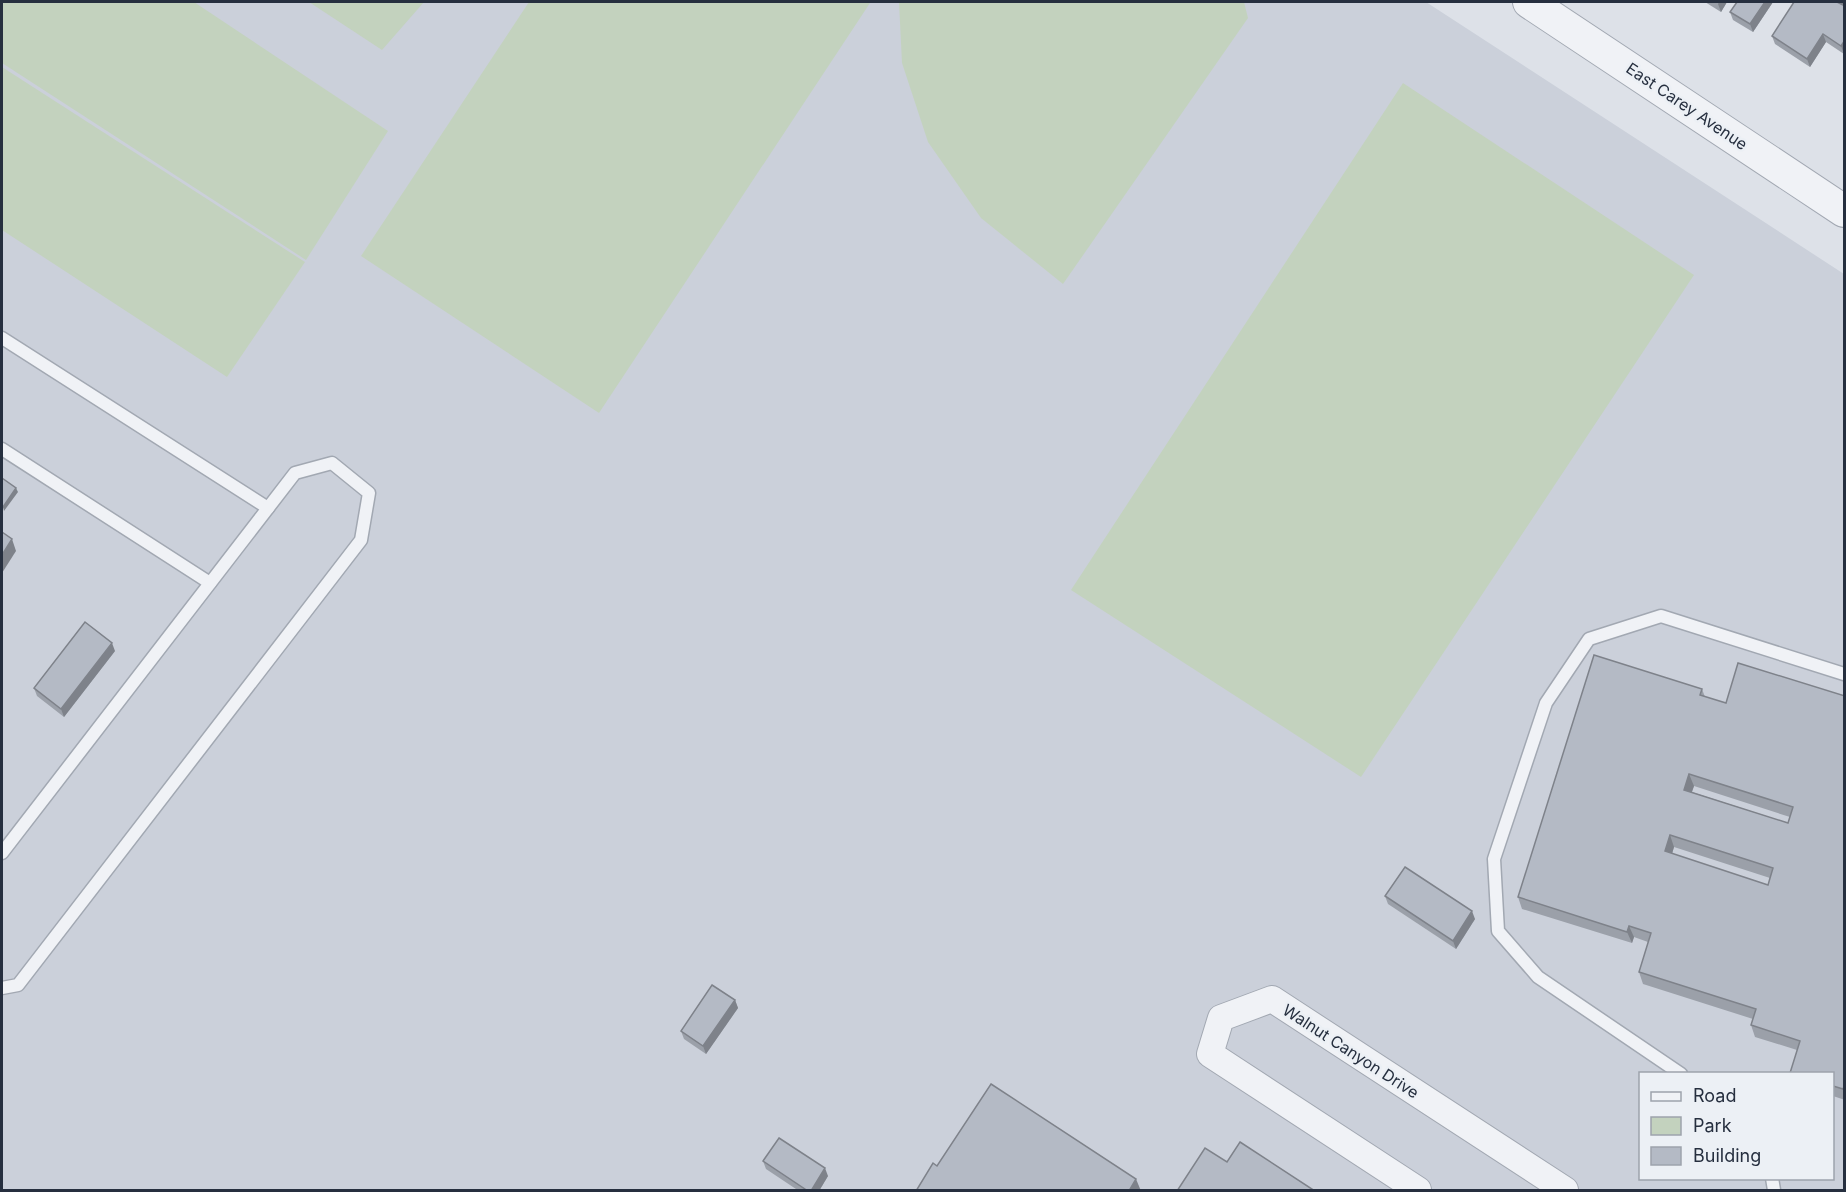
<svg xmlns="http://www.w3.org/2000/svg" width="1846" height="1192" viewBox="0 0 1846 1192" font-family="Inter,sans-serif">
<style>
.built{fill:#cbd0da;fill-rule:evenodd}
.green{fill:#c3d2be}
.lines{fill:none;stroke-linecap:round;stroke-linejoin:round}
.service-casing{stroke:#a2a8b2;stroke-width:15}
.minor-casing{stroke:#a2a8b2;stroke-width:28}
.tertiary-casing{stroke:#a2a8b2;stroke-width:34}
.service{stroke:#f0f2f6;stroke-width:12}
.minor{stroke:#f0f2f6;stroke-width:26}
.tertiary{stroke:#f0f2f6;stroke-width:32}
.wall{fill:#9ba0a9;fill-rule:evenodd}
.shaded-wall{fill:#7e828a}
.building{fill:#b4bac5;stroke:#7e828a;stroke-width:1.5;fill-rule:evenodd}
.labels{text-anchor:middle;stroke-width:5;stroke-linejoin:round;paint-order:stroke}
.street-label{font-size:16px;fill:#262f3f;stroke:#ecf0f5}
</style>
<rect width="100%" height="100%" fill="#dde1e8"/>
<!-- built -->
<path class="built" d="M 2,2 L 1426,2 L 1844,274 L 1844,1190 L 2,1190 ZM 1640,1074 L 1832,1074 L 1832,1178 L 1640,1178 Z"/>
<!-- green -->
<g class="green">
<path d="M 2,2 L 194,2 L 388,131 L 306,260 L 2,63 Z"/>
<path d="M 309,2 L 424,2 L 382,50 Z"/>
<path d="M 529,2 L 870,3 L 599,413 L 361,256 Z"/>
<path d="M 899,2 L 1244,2 L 1248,18 L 1063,284 L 981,218 L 928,142 L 902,63 Z"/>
<path d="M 2,67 L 305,262 L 227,377 L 2,230 Z"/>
<path d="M 1403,83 L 1694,275 L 1361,777 L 1071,590 Z"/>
</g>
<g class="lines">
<defs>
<g id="service">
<path d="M 2,338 L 268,508"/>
<path d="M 2,449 L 210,583"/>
<path d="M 2,853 L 295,473 L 332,463 L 369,493 L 361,540 L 18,985 L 2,988"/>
<path d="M 1681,1074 L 1538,977 L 1498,931 L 1494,859 L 1546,703 L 1589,639 L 1661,616 L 1844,674"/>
<path d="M 1772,1178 L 1774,1190"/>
</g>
<path id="minor" d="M 1418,1190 L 1210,1054 L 1221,1018 L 1272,999 L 1565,1190"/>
<path id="tertiary" d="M 1529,2 L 1844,211"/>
</defs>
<!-- service casing -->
<use href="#service" class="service-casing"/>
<!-- minor casing -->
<use href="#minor" class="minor-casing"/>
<!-- tertiary casing -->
<use href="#tertiary" class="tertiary-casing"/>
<!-- service -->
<use href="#service" class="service"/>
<!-- minor -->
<use href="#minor" class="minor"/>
<!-- tertiary -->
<use href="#tertiary" class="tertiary"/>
</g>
<!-- wall -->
<g class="wall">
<path d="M 1705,2 L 1727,2 L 1721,12 Z"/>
<path d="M 1773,2 L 1753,32 L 1733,20 L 1730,12 Z"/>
<path d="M 1845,2 L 1843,5 L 1845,6 L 1845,53 L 1844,54 L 1826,42 L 1810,67 L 1775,44 L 1772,36 Z"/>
<path d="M 115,651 L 64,717 L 37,696 L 34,688 Z"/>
<path d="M 1702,689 L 1705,697 L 1726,703 L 1845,696 L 1845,1100 L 1833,1096 L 1833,1074 L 1790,1074 L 1797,1050 L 1755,1037 L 1751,1025 L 1753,1019 L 1643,984 L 1639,972 L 1648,942 L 1634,937 L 1632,943 L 1522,909 L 1518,897 ZM 1694,786 L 1790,817 L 1788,823 L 1692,792 ZM 1674,847 L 1770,878 L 1768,885 L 1672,854 Z"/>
<path d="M 1385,896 L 1475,919 L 1456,949 L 1388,904 Z"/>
<path d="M 735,1000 L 738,1008 L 706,1054 L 684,1039 L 681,1031 Z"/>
<path d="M 763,1161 L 828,1176 L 819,1191 L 799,1191 L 766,1169 Z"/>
</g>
<!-- shaded-wall -->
<g class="shaded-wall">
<path d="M 1719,2 L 1727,2 L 1721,12 L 1718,4 Z"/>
<path d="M 1765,2 L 1773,2 L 1753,32 L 1750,24 Z"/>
<path d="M 1837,2 L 1845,2 L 1845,3 L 1840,10 Z"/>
<path d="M 1823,34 L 1826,42 L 1810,67 L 1807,59 Z"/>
<path d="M 1845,40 L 1845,53 L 1844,54 L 1841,46 Z"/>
<path d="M 16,488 L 18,492 L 4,511 L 3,507 Z"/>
<path d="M 12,539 L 16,551 L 2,573 L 2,555 Z"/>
<path d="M 112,643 L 115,651 L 64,717 L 61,709 Z"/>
<path d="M 1689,774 L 1694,786 L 1688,802 L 1684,790 Z"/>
<path d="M 1670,835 L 1674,847 L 1669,863 L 1665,851 Z"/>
<path d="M 1472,911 L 1475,919 L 1456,949 L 1453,941 Z"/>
<path d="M 1629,926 L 1634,937 L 1632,943 L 1627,932 Z"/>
<path d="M 735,1000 L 738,1008 L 706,1054 L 703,1046 Z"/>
<path d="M 825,1168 L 828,1176 L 819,1191 L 811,1191 Z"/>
<path d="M 1136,1179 L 1141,1191 L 1129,1191 Z"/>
</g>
<!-- building -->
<g class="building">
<path d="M 1737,2 L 1765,2 L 1750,24 L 1730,12 Z"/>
<path d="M 1794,2 L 1837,2 L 1845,6 L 1845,40 L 1841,46 L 1823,34 L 1807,59 L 1772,36 Z"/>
<path d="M 2,478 L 16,488 L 3,507 L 2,506 Z"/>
<path d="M 2,532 L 12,539 L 2,555 Z"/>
<path d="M 85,622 L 112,643 L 61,709 L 34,688 Z"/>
<path d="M 1594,655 L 1702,689 L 1700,695 L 1726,703 L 1738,663 L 1845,696 L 1845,1046 L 1844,1049 L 1845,1049 L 1845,1084 L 1843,1089 L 1833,1086 L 1833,1074 L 1793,1074 L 1790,1073 L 1800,1041 L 1751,1025 L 1756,1009 L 1639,972 L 1651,933 L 1629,926 L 1627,932 L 1518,897 ZM 1689,774 L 1793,807 L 1788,823 L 1684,790 ZM 1670,835 L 1773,868 L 1768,885 L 1665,851 Z"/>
<path d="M 1405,867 L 1472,911 L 1453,941 L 1385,896 Z"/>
<path d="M 712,985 L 735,1000 L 703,1046 L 681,1031 Z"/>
<path d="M 991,1084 L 1136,1179 L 1129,1191 L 916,1191 L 933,1163 L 937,1166 Z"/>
<path d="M 779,1138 L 825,1168 L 811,1191 L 808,1191 L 763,1161 Z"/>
<path d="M 1240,1142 L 1315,1191 L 1177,1191 L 1205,1148 L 1227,1162 Z"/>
</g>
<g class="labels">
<!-- street labels -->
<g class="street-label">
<text transform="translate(1687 106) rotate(34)" y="6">East Carey Avenue</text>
<text transform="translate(1351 1051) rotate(33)" y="6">Walnut Canyon Drive</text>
</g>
</g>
<!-- border -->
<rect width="1846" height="1192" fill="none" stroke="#262f3f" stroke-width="6"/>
<!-- legend -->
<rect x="1639" y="1072" width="195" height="108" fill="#ecf0f5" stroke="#9da3ac" stroke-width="1.5"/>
<rect x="1651" y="1092" width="30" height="9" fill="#f0f2f6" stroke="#9da3ac" stroke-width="1.5"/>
<text x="1693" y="1102" font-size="18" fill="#262f3f">Road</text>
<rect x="1651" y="1117" width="30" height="18" fill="#c3d2be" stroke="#9da3ac" stroke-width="1.5"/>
<text x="1693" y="1132" font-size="18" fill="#262f3f">Park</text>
<rect x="1651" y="1147" width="30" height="18" fill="#b4bac5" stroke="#9da3ac" stroke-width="1.5"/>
<text x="1693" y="1162" font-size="18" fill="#262f3f">Building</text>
</svg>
